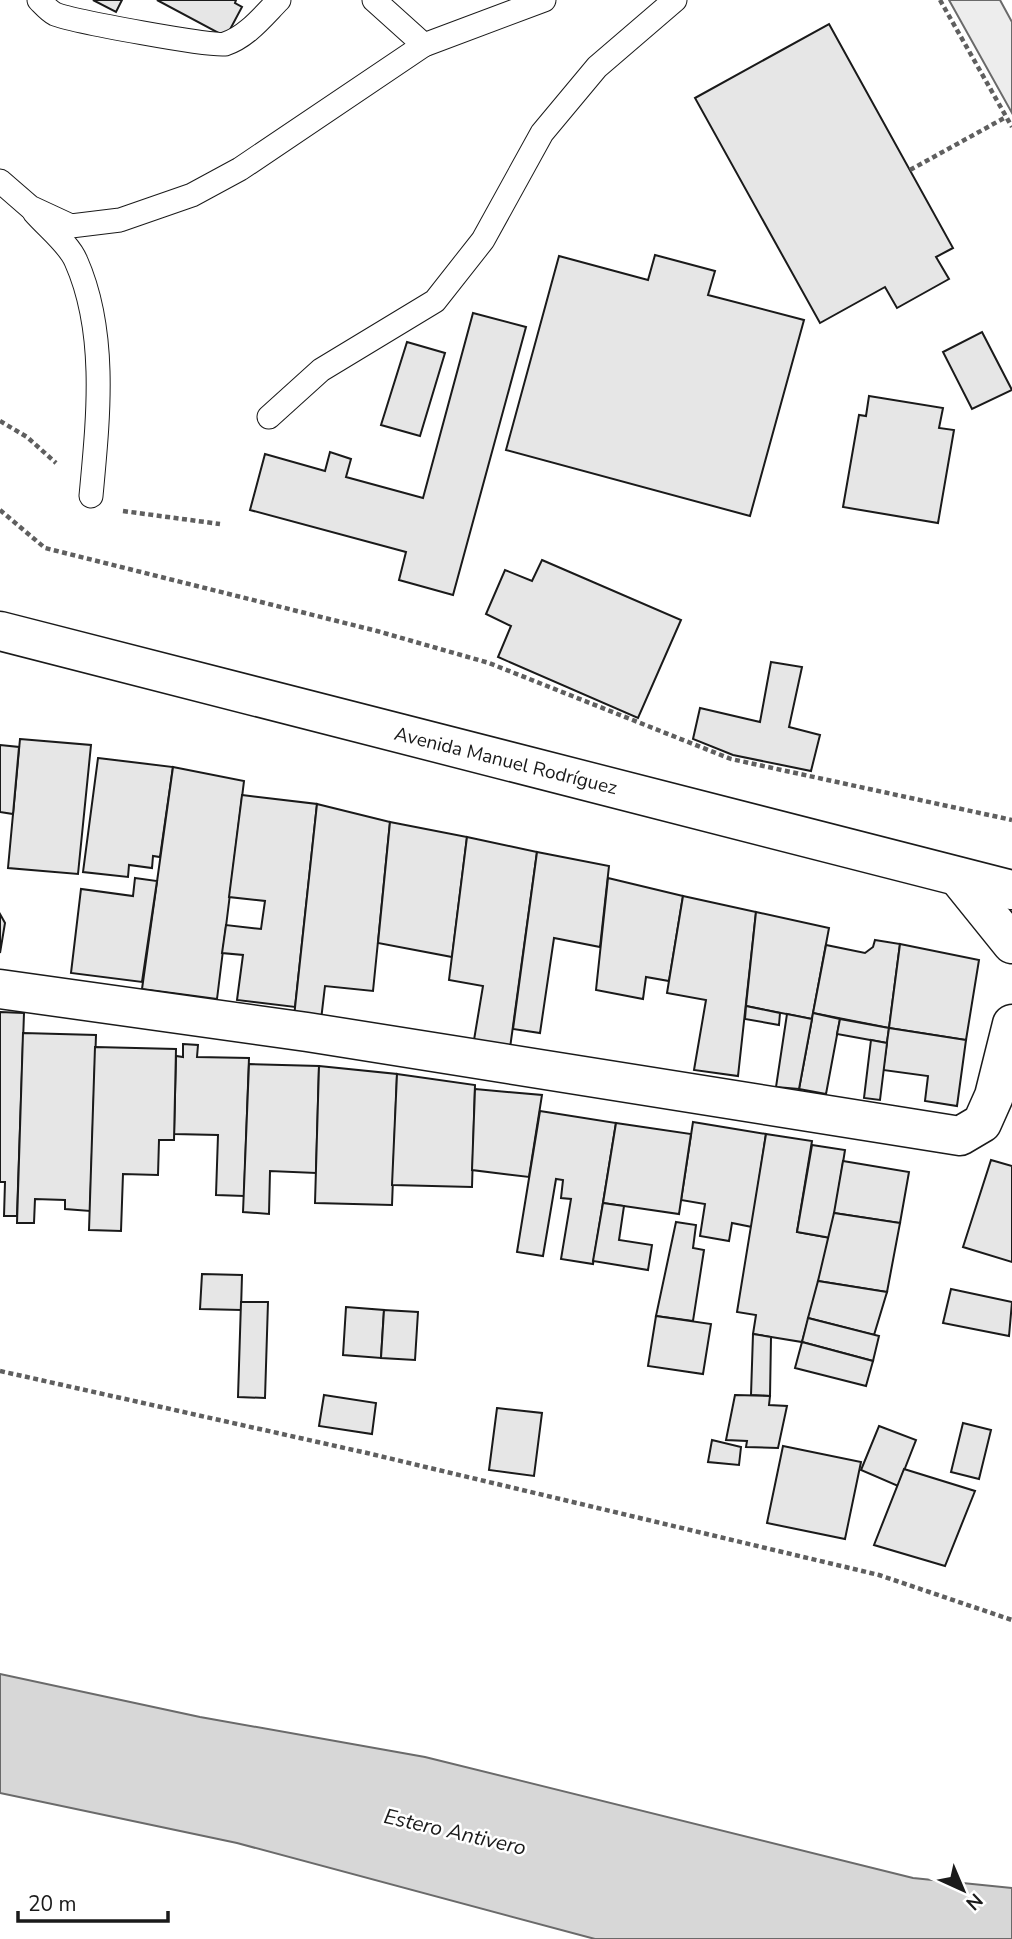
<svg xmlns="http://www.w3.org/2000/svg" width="1012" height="1939" viewBox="0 0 1012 1939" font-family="'Nunito Sans',sans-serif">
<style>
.built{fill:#ededed;stroke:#6a6a6a;stroke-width:2}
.water{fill:#d7d7d7;stroke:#6a6a6a;stroke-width:2}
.building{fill:#e6e6e6;stroke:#1a1a1a;stroke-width:2}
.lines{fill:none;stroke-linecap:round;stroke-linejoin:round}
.service-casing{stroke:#1a1a1a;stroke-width:25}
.minor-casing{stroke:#1a1a1a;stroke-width:41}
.secondary-casing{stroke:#1a1a1a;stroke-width:41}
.path{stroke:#5f5f5f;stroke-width:4.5;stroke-dasharray:5 3.5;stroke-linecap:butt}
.service{stroke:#fff;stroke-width:23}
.minor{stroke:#fff;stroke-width:38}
.secondary{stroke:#fff;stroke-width:38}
.labels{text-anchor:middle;stroke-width:5;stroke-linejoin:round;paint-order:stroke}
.street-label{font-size:19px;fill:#1a1a1a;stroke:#fff}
.water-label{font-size:21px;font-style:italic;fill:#1a1a1a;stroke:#fff}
</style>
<rect width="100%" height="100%" fill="#fff"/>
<!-- built -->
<path class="built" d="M 949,0 L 1000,0 L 1012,22 L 1012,113 Z"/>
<!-- water -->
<path class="water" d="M 0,1674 L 200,1717 L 425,1757 L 913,1878 L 1012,1888 L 1012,1939 L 595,1939 L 237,1843 L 0,1793 Z"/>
<!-- building -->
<g class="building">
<path d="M 93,0 L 122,0 L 116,12 Z"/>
<path d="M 157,0 L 236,0 L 235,3 L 242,7 L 226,37 Z"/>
<path d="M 829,24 L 953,248 L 936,257 L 949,279 L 897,308 L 885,287 L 820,323 L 695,98 Z"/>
<path d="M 655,255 L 715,271 L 708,295 L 804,320 L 750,516 L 506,450 L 559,256 L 648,280 Z"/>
<path d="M 473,313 L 526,327 L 453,595 L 399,580 L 406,552 L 250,510 L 265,454 L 325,471 L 330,452 L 351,459 L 346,477 L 423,498 Z"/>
<path d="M 982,332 L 1012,390 L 972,409 L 943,352 Z"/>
<path d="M 407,342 L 445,353 L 420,436 L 381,425 Z"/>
<path d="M 869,396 L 943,408 L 939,428 L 954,430 L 938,523 L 843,507 L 859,415 L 866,416 Z"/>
<path d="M 542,560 L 681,620 L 638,718 L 498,657 L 511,626 L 486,614 L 505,570 L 532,581 Z"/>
<path d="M 771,662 L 802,667 L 789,727 L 820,735 L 811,771 L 733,755 L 693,739 L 700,708 L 760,722 Z"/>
<path d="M 20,739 L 91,745 L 78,874 L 8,868 Z"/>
<path d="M 0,745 L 19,747 L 13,814 L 0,812 Z"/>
<path d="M 98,758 L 173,767 L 160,857 L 153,856 L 152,868 L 129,865 L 128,877 L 83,872 Z"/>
<path d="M 173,767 L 244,781 L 217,999 L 142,989 Z"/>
<path d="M 242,795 L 317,804 L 295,1007 L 237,1000 L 243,955 L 222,953 L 226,925 L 261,929 L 265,901 L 229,897 Z"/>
<path d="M 317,804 L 390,822 L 373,991 L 325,986 L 321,1020 L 294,1017 Z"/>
<path d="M 390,822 L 467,837 L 452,957 L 378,943 Z"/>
<path d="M 467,837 L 537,852 L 510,1048 L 474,1040 L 483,986 L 449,980 Z"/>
<path d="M 537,852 L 609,866 L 600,947 L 554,938 L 540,1033 L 513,1029 Z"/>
<path d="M 135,878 L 157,881 L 142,982 L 71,973 L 81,889 L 133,896 Z"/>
<path d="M 608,878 L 683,896 L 669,981 L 646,977 L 643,999 L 596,990 Z"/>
<path d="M 683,896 L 756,912 L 738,1076 L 694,1070 L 706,1000 L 667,993 Z"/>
<path d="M 756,912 L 829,928 L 812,1019 L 746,1006 Z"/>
<path d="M 0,914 L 5,923 L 0,953 Z"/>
<path d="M 875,940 L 900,944 L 889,1028 L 813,1013 L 826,945 L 865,953 L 873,947 Z"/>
<path d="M 900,944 L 979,960 L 966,1040 L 889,1028 Z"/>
<path d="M 746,1006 L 780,1013 L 779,1025 L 745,1019 Z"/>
<path d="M 0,1012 L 24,1013 L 17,1216 L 4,1216 L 5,1182 L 0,1182 Z"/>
<path d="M 813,1013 L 840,1019 L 826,1094 L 799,1089 Z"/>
<path d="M 787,1014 L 812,1019 L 799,1089 L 776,1087 Z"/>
<path d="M 840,1019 L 889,1028 L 887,1043 L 837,1034 Z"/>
<path d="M 889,1028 L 966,1040 L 957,1106 L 925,1101 L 928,1076 L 883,1070 Z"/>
<path d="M 23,1033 L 96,1035 L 90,1211 L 65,1209 L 65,1200 L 35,1199 L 34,1223 L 17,1223 Z"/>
<path d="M 871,1040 L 887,1043 L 880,1100 L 864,1098 Z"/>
<path d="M 183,1044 L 198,1045 L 197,1057 L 249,1058 L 244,1196 L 216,1195 L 218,1135 L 174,1134 L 176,1056 L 183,1057 Z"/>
<path d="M 95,1047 L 176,1049 L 174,1140 L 159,1140 L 158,1175 L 123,1174 L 121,1231 L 89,1230 Z"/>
<path d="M 249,1064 L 319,1066 L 316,1173 L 270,1171 L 269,1214 L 243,1212 Z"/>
<path d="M 319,1066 L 397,1074 L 392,1205 L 315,1203 Z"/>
<path d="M 397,1074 L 475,1085 L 472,1187 L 392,1185 Z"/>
<path d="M 475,1089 L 542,1095 L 529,1177 L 472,1170 Z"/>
<path d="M 540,1111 L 616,1123 L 593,1264 L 561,1259 L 571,1199 L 561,1198 L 563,1180 L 556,1179 L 543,1256 L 517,1252 Z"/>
<path d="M 693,1122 L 766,1134 L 752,1227 L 732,1223 L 729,1241 L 700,1236 L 705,1204 L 681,1200 Z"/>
<path d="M 616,1123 L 691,1134 L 679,1214 L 603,1203 Z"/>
<path d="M 766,1134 L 812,1141 L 797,1232 L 831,1238 L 802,1342 L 753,1334 L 756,1315 L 737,1312 Z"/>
<path d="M 812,1145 L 845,1150 L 831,1238 L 797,1232 Z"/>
<path d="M 991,1160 L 1012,1166 L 1012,1262 L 963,1247 Z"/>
<path d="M 843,1161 L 909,1172 L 900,1223 L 834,1213 Z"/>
<path d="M 603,1203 L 624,1206 L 619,1240 L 652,1245 L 648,1270 L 593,1261 Z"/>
<path d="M 834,1213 L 900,1223 L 887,1292 L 818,1281 Z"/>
<path d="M 676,1222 L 696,1225 L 693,1248 L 704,1250 L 693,1321 L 656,1316 Z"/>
<path d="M 202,1274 L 242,1275 L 241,1310 L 200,1309 Z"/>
<path d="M 818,1281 L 887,1292 L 874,1335 L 808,1318 Z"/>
<path d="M 951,1289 L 1012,1302 L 1009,1336 L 943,1323 Z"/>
<path d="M 241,1302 L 268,1302 L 265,1398 L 238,1397 Z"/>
<path d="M 346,1307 L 384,1310 L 381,1358 L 343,1355 Z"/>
<path d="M 384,1310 L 418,1312 L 415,1360 L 381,1358 Z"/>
<path d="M 656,1316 L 711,1324 L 703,1374 L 648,1366 Z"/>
<path d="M 808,1318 L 879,1336 L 873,1361 L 802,1342 Z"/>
<path d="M 753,1334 L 771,1337 L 770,1396 L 751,1395 Z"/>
<path d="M 802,1342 L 873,1361 L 866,1386 L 795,1368 Z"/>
<path d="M 324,1395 L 376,1403 L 372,1434 L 319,1426 Z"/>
<path d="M 735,1395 L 770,1396 L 769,1405 L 787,1406 L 778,1448 L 746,1447 L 747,1441 L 726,1440 Z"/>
<path d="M 497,1408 L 542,1413 L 534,1476 L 489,1470 Z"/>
<path d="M 963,1423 L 991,1430 L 979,1479 L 951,1472 Z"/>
<path d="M 879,1426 L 916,1440 L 898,1486 L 861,1470 Z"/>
<path d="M 712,1440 L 741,1447 L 739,1465 L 708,1462 Z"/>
<path d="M 783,1446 L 861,1462 L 845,1539 L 767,1523 Z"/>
<path d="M 904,1469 L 975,1491 L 945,1566 L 874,1545 Z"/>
</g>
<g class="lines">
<defs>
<g id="service">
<path d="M 39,0 C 44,5 49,11 55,14 C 72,21 213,47 225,44 C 247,37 264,15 279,0"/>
<path d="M 374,0 L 424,45"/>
<path d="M 0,181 L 30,207 L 71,226 L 120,220 L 192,195 L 240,169 L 424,45 L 544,0"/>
<path d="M 34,212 C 47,227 69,244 76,261 C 108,333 98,420 91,496"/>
<path d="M 269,417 L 321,370 L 435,301 L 483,240 L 542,133 L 597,67 L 675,0"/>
</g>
<g id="minor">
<path d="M 958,877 L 1012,944"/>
<path d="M 0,989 L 307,1032 L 960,1136 L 982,1123 L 994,1096 L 1012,1024"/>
</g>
<path id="secondary" d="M 0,631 L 1012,890"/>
</defs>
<!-- service casing -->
<use href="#service" class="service-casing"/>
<!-- minor casing -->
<use href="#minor" class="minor-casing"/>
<!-- secondary casing -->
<use href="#secondary" class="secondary-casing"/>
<!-- path -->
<g class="path">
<path d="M 940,0 L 1012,127"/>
<path d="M 910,170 L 1006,117"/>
<path d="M 0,421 L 27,437 L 56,463"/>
<path d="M 0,510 L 45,548 L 377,631 L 489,663 L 731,759 L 1012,820"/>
<path d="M 123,511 L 220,524"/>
<path d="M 0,1371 L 367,1453 L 879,1575 L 1012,1620"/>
</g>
<!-- service -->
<use href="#service" class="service"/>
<!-- minor -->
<use href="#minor" class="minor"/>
<!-- secondary -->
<use href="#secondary" class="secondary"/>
</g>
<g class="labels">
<!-- street labels -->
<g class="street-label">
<text transform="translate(506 760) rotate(14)" y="7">Avenida Manuel Rodríguez</text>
</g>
<!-- water labels -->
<g class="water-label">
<text transform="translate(455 1832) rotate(13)" y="7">Estero Antivero</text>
</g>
</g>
<!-- north arrow -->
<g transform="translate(963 1890) rotate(136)" stroke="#ffffff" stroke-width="5" paint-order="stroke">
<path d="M0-5L12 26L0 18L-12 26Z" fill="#1a1a1a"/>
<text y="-10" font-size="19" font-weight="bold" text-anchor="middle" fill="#1a1a1a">N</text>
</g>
<!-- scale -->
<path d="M18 1911v10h150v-10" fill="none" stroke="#1a1a1a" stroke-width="3.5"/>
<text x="28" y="1911" font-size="21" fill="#1a1a1a" stroke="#ffffff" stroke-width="5" paint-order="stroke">20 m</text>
</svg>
